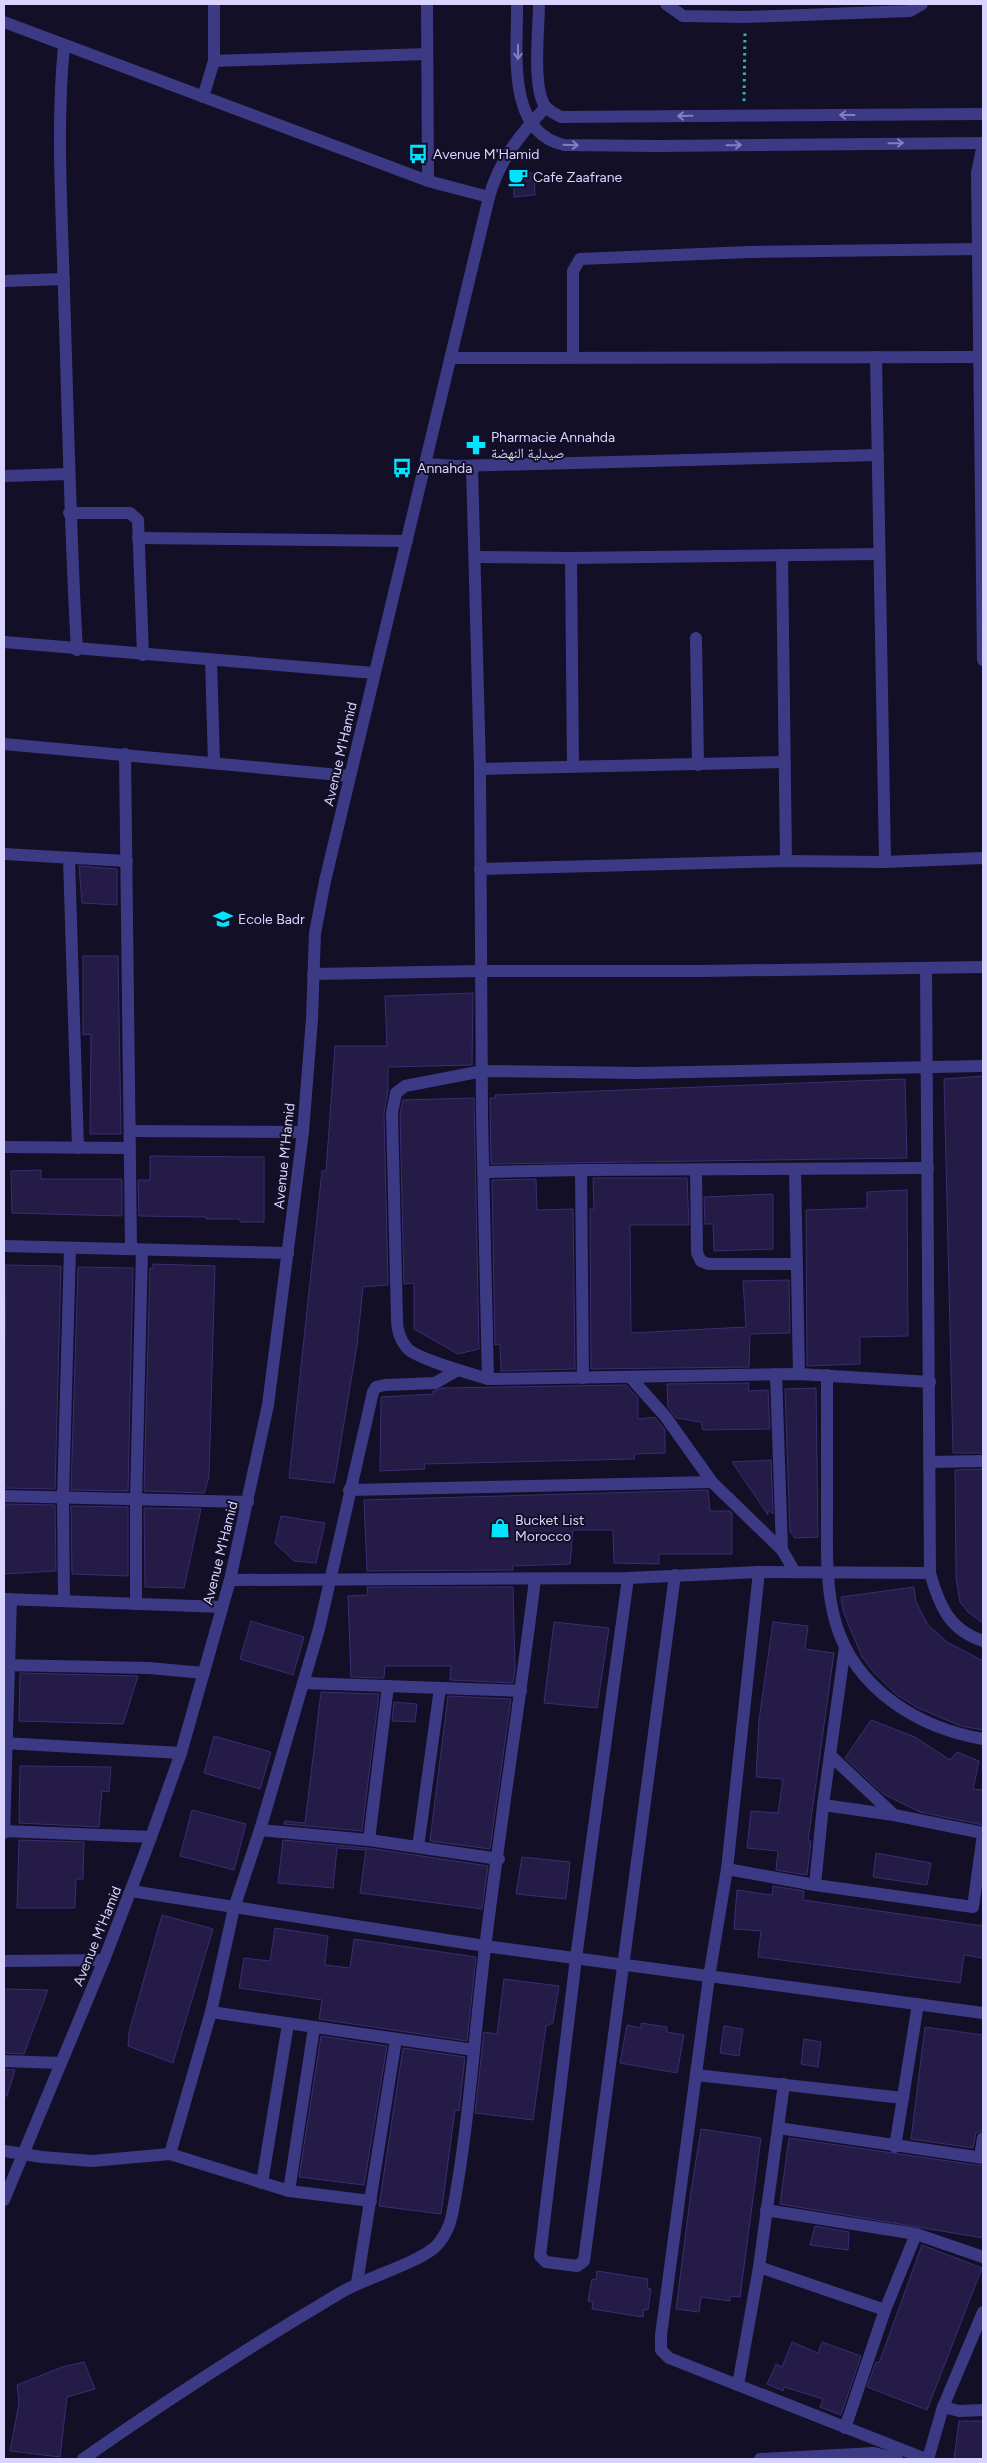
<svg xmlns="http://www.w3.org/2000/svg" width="987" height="2463" viewBox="0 0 987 2463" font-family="Figtree,'Noto Naskh Arabic',sans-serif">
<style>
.building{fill:#241b47;stroke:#3b2d73}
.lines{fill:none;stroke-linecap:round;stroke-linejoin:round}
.path{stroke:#2fb8b0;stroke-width:3;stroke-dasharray:2.5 4;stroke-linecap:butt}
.minor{stroke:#3d3a85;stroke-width:12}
.oneway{stroke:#837fbc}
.labels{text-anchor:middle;stroke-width:4;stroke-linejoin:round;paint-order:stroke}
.poi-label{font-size:14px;fill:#d9d4ff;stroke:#130f26;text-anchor:start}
.street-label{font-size:14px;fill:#d9d4ff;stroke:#130f26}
</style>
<rect width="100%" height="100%" fill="#130f26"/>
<!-- building -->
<g class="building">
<path d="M 534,173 L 535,195 L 514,197 L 513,174 Z"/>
<path d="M 79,866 L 117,869 L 117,905 L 82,903 Z"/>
<path d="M 83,956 L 118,956 L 121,1134 L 90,1134 L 91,1034 L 83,1035 Z"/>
<path d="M 473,993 L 472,1065 L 388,1067 L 388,1091 L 384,1113 L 388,1285 L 363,1287 L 357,1345 L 334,1483 L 289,1478 L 322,1171 L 326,1171 L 335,1046 L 387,1046 L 385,996 Z"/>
<path d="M 983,1076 L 983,1453 L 953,1453 L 944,1079 Z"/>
<path d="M 905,1079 L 907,1158 L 491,1164 L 490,1098 L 496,1098 L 495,1095 Z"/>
<path d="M 474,1098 L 479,1349 L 458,1354 L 414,1329 L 414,1283 L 404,1284 L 400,1114 L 403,1100 Z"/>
<path d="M 150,1156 L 264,1157 L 264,1222 L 240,1222 L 240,1219 L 206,1219 L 206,1217 L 139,1216 L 138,1180 L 150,1180 Z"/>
<path d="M 41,1170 L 41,1179 L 122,1179 L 122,1216 L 12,1213 L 11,1171 Z"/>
<path d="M 593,1178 L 687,1178 L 689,1225 L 630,1225 L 631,1333 L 746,1327 L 743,1281 L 789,1280 L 790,1333 L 750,1334 L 749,1367 L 591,1369 L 590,1209 L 594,1209 Z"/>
<path d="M 536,1179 L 537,1210 L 573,1209 L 575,1369 L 501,1371 L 500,1344 L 495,1345 L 492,1180 Z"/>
<path d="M 907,1190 L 908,1336 L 860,1337 L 860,1364 L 807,1366 L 806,1210 L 867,1208 L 867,1192 Z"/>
<path d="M 773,1194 L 773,1249 L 714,1251 L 713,1224 L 705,1224 L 704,1197 Z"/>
<path d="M 153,1264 L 215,1266 L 209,1477 L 204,1493 L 144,1491 L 150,1268 L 153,1268 Z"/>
<path d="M 6,1265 L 61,1266 L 55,1489 L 4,1488 Z"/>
<path d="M 78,1267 L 133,1268 L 128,1491 L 71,1490 Z"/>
<path d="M 749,1383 L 748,1391 L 768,1390 L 770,1429 L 703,1430 L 701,1422 L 676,1418 L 668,1407 L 667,1384 Z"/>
<path d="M 626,1385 L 638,1398 L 638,1419 L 655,1417 L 665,1430 L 665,1453 L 635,1454 L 634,1459 L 424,1464 L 425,1469 L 380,1471 L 381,1397 L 433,1394 L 433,1391 L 442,1388 Z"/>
<path d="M 816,1388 L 818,1537 L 795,1538 L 790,1532 L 785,1389 Z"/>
<path d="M 771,1460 L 773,1514 L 768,1510 L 768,1515 L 732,1462 Z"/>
<path d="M 983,1469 L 983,1623 L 968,1612 L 960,1602 L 956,1578 L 955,1470 Z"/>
<path d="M 708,1490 L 710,1511 L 730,1511 L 732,1513 L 732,1554 L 659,1554 L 659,1564 L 614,1563 L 613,1530 L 573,1530 L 570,1564 L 512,1566 L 513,1570 L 367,1571 L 364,1500 Z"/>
<path d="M 4,1504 L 55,1505 L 56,1571 L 4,1574 Z"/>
<path d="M 71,1506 L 128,1507 L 128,1576 L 72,1574 Z"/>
<path d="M 144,1508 L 201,1509 L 184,1588 L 145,1587 Z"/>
<path d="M 281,1516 L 325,1523 L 316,1563 L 294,1561 L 275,1543 Z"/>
<path d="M 367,1587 L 513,1587 L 515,1670 L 513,1683 L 450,1680 L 451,1666 L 385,1666 L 384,1678 L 351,1677 L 348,1596 L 368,1595 Z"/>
<path d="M 914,1587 L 916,1602 L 928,1625 L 947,1642 L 983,1661 L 983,1730 L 961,1726 L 918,1708 L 897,1695 L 874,1673 L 862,1657 L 843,1611 L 841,1597 Z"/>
<path d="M 251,1621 L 304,1637 L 293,1675 L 240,1659 Z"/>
<path d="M 554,1622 L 609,1628 L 597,1708 L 544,1703 Z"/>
<path d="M 773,1622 L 808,1626 L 805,1649 L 834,1653 L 808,1841 L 811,1841 L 807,1875 L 776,1870 L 778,1851 L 747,1848 L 751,1811 L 778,1813 L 783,1779 L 756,1777 L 759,1720 Z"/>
<path d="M 20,1673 L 138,1676 L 123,1724 L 19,1721 Z"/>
<path d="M 321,1692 L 379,1694 L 362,1831 L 284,1824 L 285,1821 L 305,1823 Z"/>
<path d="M 448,1696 L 511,1699 L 490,1849 L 430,1841 Z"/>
<path d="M 394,1702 L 417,1704 L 415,1722 L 392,1721 Z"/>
<path d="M 871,1720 L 915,1737 L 950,1760 L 957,1752 L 979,1761 L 973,1789 L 983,1790 L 983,1825 L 920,1812 L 883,1794 L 845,1758 Z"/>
<path d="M 214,1736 L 271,1752 L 260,1789 L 204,1773 Z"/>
<path d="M 20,1766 L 111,1767 L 109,1792 L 102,1791 L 99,1827 L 19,1823 Z"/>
<path d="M 192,1810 L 246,1824 L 234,1870 L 180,1856 Z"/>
<path d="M 19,1840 L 84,1842 L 83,1879 L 76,1879 L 75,1908 L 17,1908 Z"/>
<path d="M 283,1840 L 368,1848 L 488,1866 L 482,1909 L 360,1893 L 366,1850 L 337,1848 L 333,1888 L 278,1883 Z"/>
<path d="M 876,1853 L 931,1863 L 927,1885 L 873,1877 Z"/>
<path d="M 522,1857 L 570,1862 L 566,1899 L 516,1894 Z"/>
<path d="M 773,1886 L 804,1891 L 803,1900 L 983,1926 L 983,1958 L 964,1955 L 960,1983 L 758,1957 L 761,1931 L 734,1929 L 737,1890 L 772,1895 Z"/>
<path d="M 162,1915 L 213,1929 L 173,2063 L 128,2046 L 129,2032 Z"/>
<path d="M 275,1928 L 328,1936 L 325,1965 L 350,1968 L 354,1939 L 476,1957 L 467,2041 L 319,2019 L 322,2000 L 239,1988 L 244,1958 L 270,1961 Z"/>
<path d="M 504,1979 L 559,1986 L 553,2023 L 546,2026 L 533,2120 L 475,2113 L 484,2032 L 497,2034 Z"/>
<path d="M 4,1989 L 48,1990 L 24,2054 L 4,2053 Z"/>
<path d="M 641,2023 L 667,2027 L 667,2032 L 684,2035 L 677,2073 L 620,2063 L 627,2025 L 641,2028 Z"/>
<path d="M 724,2026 L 743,2029 L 739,2056 L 720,2053 Z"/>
<path d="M 925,2027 L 983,2035 L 983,2130 L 976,2133 L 973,2148 L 911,2139 Z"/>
<path d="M 321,2036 L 387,2046 L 364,2185 L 299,2177 Z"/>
<path d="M 804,2039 L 821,2042 L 818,2067 L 801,2064 Z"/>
<path d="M 403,2048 L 465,2057 L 459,2111 L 455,2110 L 441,2214 L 379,2206 Z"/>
<path d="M 4,2069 L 15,2070 L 7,2096 L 4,2096 Z"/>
<path d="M 701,2129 L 761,2138 L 740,2297 L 730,2296 L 730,2301 L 701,2297 L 699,2312 L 676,2309 L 691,2192 Z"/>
<path d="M 789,2138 L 983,2166 L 983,2238 L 780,2204 Z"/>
<path d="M 815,2226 L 849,2232 L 848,2250 L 810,2245 Z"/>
<path d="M 922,2245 L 982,2268 L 927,2410 L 867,2387 L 876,2362 L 879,2363 Z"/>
<path d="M 597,2271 L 648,2279 L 647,2288 L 651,2289 L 648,2310 L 644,2309 L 643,2317 L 592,2309 L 593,2302 L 588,2301 L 592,2279 L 596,2280 Z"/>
<path d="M 792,2342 L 818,2353 L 822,2342 L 861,2356 L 841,2415 L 820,2407 L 823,2399 L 784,2387 L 783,2391 L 767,2384 L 776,2364 L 782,2367 Z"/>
<path d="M 84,2362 L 95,2389 L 67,2397 L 60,2457 L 10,2451 L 19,2403 L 17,2385 L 62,2367 Z"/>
<path d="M 959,2421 L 983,2421 L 983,2459 L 954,2459 Z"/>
</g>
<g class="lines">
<!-- path -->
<path class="path" d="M 744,101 L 745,33"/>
<!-- minor -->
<g class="minor">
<path d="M 427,4 L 428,181"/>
<path d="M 517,4 C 518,49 505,132 564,145 L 658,146 L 983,143"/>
<path d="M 539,4 C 539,28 532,87 545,106 C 549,111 555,114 561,117 L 983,114"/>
<path d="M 666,4 L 683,16 L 745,17 L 910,11 L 922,4"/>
<path d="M 4,22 L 428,181 L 489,197"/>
<path d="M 64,46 C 56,128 62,211 64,293 C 68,412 70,531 77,650"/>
<path d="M 214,61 L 427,54"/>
<path d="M 203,97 L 214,61 L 214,4"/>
<path d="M 983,144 L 977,173 L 983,660"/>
<path d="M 4,281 L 64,279"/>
<path d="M 573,356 L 573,271 L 580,259 L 749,252 L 979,249"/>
<path d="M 876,357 L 885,862"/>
<path d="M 450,358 L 983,357"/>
<path d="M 426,464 L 456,466 L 878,455"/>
<path d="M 472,466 L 480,769 L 482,1117 L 488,1379"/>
<path d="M 4,476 L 69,474"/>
<path d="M 69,513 L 130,513 L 138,520 L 143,655"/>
<path d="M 138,538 L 407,541"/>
<path d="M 782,555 L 786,861"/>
<path d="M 475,557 L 571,558 L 879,554"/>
<path d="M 571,558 L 573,767"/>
<path d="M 696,638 L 698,765"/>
<path d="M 4,642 L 374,673"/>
<path d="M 211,660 L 214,763"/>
<path d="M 4,744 L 350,776"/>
<path d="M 125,754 L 131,1249"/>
<path d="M 480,769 L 785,762"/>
<path d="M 4,854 L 127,861"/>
<path d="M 69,858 L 78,1148"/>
<path d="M 480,869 L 786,861 L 885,862 L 983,858"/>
<path d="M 926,968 L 930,1573 C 939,1605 949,1630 983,1641"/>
<path d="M 313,974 L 480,971 L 701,971 L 983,967"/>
<path d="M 130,1131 L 303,1132"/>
<path d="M 4,1147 L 130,1148"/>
<path d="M 581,1170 L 583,1378"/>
<path d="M 696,1170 L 697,1253 L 701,1261 L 708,1264 L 796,1264"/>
<path d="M 795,1170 L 799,1374"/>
<path d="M 485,1172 L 581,1170 L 928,1168"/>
<path d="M 4,1246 L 288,1253"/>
<path d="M 776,1374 L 782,1550"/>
<path d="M 827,1375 C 827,1419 827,1463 827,1507 C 827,1546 825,1587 836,1624 C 856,1690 919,1728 983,1739"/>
<path d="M 630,1377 L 665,1416 L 712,1482 L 782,1550 L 795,1572"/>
<path d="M 930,1382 L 799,1374 L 488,1379 C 473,1374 416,1359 407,1348 C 400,1340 397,1331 397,1320 L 392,1113 L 396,1093 L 405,1086 L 483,1071 L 639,1073 L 983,1066"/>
<path d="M 930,1462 L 983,1461"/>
<path d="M 349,1490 L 712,1482"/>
<path d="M 4,1496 L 248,1502"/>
<path d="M 759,1572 L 727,1869 L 709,1977 L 661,2335 L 661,2350 L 669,2358 L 926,2459"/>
<path d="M 628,1578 L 576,1958 L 540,2256 L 546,2262 L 577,2266 L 584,2261 L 675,1575"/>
<path d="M 230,1580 L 628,1578 L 759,1572 L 930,1573"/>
<path d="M 4,1599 L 222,1607"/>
<path d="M 64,1601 L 63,1498 L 70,1248"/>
<path d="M 136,1604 L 136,1499 L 142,1250"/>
<path d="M 845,1647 L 823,1805 L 894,1815 L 983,1833"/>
<path d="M 4,1665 L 149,1668 L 204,1673"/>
<path d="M 304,1683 L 521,1691"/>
<path d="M 4,1743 L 181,1753"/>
<path d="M 830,1755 L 894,1815"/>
<path d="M 260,1830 L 369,1840 L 499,1859"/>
<path d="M 4,1831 L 151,1837"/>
<path d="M 4,1833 L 11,1599"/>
<path d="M 369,1840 L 388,1686"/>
<path d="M 418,1847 L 440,1688"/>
<path d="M 727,1869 L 815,1885 L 973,1907 L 983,1834"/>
<path d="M 815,1885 L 823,1805"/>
<path d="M 131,1891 L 485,1946 L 983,2013"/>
<path d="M 4,1961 L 104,1960"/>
<path d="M 211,2012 L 474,2050"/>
<path d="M 4,2061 L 60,2063"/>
<path d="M 696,2075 L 903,2098"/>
<path d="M 778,2128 L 983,2158"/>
<path d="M 895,2147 L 918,2004"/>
<path d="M 4,2151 L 42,2157 L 92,2161 L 170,2154 L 289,2191 L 371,2201"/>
<path d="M 170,2154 L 211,2012 L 234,1908 L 260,1830 L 319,1629 L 373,1392 L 376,1387 L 385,1385 L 435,1383 L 458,1370"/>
<path d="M 980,2157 L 983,2138"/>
<path d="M 262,2183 L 288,2024"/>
<path d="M 289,2191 L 314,2028"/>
<path d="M 4,2200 L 104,1960 L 151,1837 L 181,1753 L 230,1580 L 268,1405 L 303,1132 L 312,1019 L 315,933 L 325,881 L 489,197 C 499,161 520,134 546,107"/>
<path d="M 766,2210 L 916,2234 L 983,2257"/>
<path d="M 759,2267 L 885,2310"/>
<path d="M 357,2283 L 396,2039"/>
<path d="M 738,2385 L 759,2267 L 784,2084"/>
<path d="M 943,2407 L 959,2411 L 983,2410"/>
<path d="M 845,2428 L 885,2310 L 916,2234"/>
<path d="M 83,2459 C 167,2400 252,2345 340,2293 C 367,2277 413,2265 434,2248 C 443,2240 450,2226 452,2215 C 469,2127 474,2037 485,1948 C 500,1825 520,1703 535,1579"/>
<path d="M 760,2459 L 874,2453 L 897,2459"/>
<path d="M 928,2459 L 943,2407 L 983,2312"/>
</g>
</g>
<!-- one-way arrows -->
<defs><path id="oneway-shaft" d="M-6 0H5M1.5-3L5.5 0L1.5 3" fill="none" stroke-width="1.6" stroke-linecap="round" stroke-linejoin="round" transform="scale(1.25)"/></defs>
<g class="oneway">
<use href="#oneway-shaft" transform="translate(518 52) rotate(90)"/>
<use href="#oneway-shaft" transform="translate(847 115) rotate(180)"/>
<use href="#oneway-shaft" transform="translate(685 116) rotate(179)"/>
<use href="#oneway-shaft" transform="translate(896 143) rotate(-1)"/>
<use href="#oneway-shaft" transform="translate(571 145) rotate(2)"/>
<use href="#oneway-shaft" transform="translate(734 145) rotate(-1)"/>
</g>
<!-- icons -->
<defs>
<symbol id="bus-bare" viewBox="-9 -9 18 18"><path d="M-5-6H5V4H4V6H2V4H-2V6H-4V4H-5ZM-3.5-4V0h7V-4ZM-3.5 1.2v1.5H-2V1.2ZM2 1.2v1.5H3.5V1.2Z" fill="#00e5ff" stroke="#130f26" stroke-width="2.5" paint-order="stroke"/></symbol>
<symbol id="cafe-bare" viewBox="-9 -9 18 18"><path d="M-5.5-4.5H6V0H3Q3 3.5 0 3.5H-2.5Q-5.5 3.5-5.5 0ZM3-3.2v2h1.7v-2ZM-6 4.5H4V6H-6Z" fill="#00e5ff" stroke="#130f26" stroke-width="2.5" paint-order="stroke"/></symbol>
<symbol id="pharmacy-bare" viewBox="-9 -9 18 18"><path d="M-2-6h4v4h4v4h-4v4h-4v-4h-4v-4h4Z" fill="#00e5ff" stroke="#130f26" stroke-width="2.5" paint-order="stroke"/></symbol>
<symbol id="school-bare" viewBox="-9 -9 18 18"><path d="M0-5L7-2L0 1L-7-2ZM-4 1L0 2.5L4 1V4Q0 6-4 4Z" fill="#00e5ff" stroke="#130f26" stroke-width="2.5" paint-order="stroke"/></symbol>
<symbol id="shop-bare" viewBox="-9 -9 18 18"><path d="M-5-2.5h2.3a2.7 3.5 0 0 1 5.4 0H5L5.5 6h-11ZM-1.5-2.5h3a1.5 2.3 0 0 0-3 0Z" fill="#00e5ff" stroke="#130f26" stroke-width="2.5" paint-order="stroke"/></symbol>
</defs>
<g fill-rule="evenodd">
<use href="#bus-bare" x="404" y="140" width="28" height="28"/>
<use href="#cafe-bare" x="504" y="163" width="28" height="28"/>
<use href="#pharmacy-bare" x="462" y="431" width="28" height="28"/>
<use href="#bus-bare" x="388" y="454" width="28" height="28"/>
<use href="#school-bare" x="209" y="905" width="28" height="28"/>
<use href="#shop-bare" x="486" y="1514" width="28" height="28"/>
</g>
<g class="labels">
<!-- poi labels -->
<g class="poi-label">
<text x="433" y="159">Avenue M'Hamid</text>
<text x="533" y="182">Cafe Zaafrane</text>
<text x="491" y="442">Pharmacie Annahda<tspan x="491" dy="16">صيدلية النهضة</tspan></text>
<text x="417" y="473">Annahda</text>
<text x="238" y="924">Ecole Badr</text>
<text x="515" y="1525">Bucket List<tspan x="515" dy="16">Morocco</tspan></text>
</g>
<!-- street labels -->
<g class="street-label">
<text transform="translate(340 754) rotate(-77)" y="5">Avenue M'Hamid</text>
<text transform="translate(284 1156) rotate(-84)" y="5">Avenue M'Hamid</text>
<text transform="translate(220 1553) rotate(-76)" y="5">Avenue M'Hamid</text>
<text transform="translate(97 1936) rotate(-68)" y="5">Avenue M'Hamid</text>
</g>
</g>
<!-- border -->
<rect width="987" height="2463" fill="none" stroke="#d9d4ff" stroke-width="10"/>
</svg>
